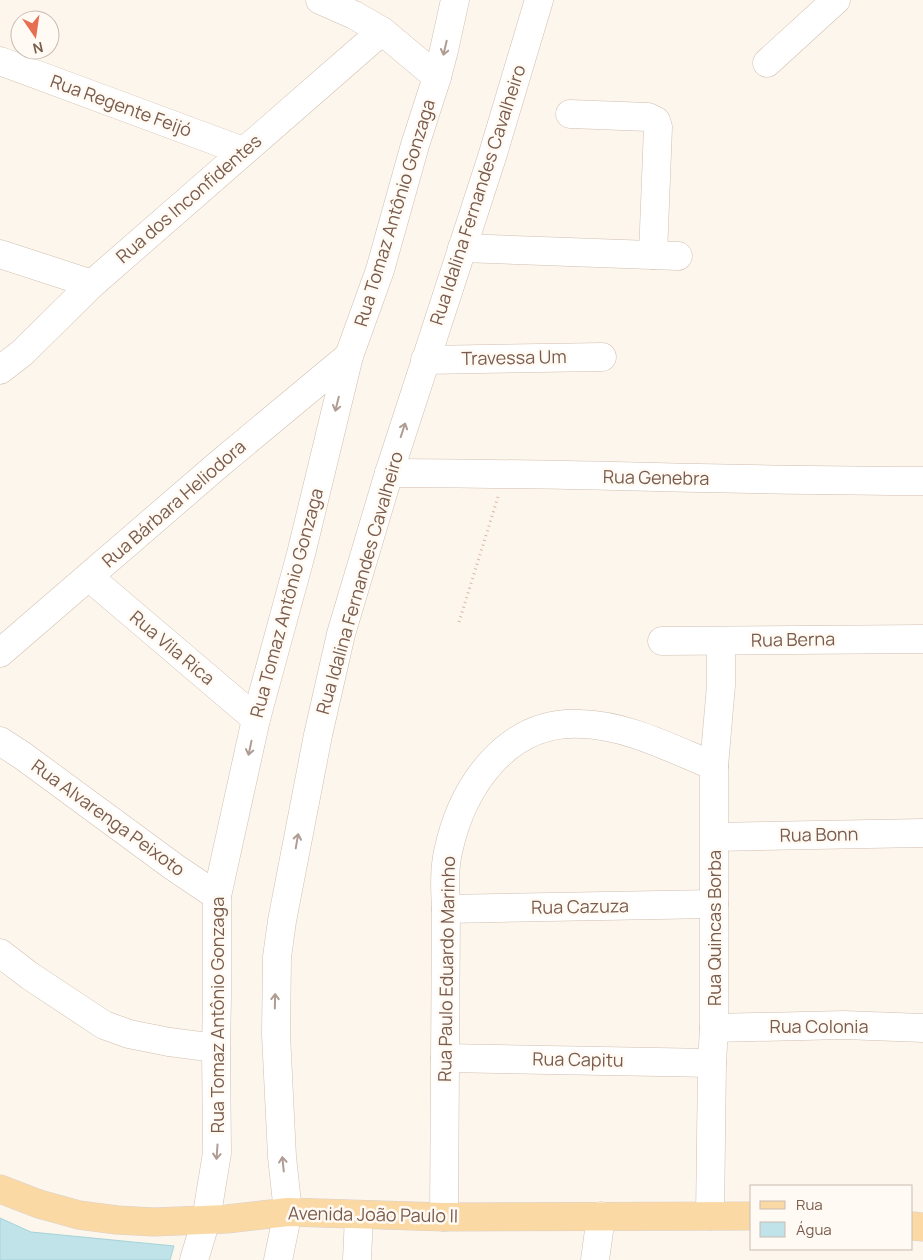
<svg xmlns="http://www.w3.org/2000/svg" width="923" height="1260" viewBox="0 0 923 1260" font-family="Manrope,sans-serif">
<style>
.water{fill:#bfe3e8;stroke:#a5d3da}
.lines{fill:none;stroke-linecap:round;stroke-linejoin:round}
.minor-casing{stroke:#d1beb0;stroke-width:29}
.major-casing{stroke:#dad1cd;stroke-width:29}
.path{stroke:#d9b8a5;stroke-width:3;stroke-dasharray:1 4;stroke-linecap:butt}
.minor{stroke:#fff;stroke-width:28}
.major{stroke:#fbd9a5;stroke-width:28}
.oneway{stroke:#af9d94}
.labels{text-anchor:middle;stroke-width:5;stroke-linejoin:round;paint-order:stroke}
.street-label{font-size:18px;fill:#7a5c4d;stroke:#fffaf3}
</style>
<rect width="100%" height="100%" fill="#fdf6ec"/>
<!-- water -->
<path class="water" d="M 0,1218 L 31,1232 L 174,1246 L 170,1260 L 0,1260 Z"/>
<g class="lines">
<defs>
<g id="minor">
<path d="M 320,0 L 354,15 L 382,31 L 437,77"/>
<path d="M 0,61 L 243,151"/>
<path d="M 767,63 L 836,0"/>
<path d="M 570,114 L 648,117 L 656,121 L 658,127 L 653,255"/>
<path d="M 462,248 L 678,256"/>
<path d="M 0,254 L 92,284"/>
<path d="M 425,360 L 602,357"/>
<path d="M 0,370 L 22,353 L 92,284 L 382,31"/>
<path d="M 389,473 C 567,473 745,481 923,481"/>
<path d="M 89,577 L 256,719"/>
<path d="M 662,641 L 923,639"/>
<path d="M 0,653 L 219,464 L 349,356"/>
<path d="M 0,741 L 23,756 L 174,867 L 217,896"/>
<path d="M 715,837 L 923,833"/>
<path d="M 446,909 L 714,904"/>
<path d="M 0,953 L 30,976 L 104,1025 L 129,1034 L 169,1042 L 216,1048"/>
<path d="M 714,1028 L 844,1025 L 923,1028"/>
<path d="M 445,1058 L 712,1063"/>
<path d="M 710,1216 L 712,1063 L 714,1028 L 714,766 L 721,685 L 721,641"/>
<path d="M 444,1217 L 446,909 C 445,890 444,870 448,852 C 462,786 507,720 581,724 C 627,725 672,749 714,766"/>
<path d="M 194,1260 L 206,1220 L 217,1153 L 216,1048 L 217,997 L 217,896 L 256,719 L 301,554 L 349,356 L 380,270 L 415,145 L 437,77 L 444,50 L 455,0"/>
<path d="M 278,1260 L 288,1212 L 282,1157 L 276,1034 L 277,957 L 282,921 L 318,735 L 341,634 L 389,473 L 492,157 L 539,0"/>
<path d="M 357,1260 L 359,1215"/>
<path d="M 595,1260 L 601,1216"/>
</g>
<g id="major">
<path d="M 0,1189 L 39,1204 L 79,1215 L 117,1220 L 154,1222 L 227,1219 L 288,1212 L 444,1217 L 752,1216"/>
<path d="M 912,1226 L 923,1227"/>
</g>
</defs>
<!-- minor casing -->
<use href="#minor" class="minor-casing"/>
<!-- major casing -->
<use href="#major" class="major-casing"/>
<!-- path -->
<path class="path" d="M 459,622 L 498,497"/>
<!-- minor -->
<use href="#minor" class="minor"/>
<!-- major -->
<use href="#major" class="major"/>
</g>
<!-- one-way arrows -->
<defs><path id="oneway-shaft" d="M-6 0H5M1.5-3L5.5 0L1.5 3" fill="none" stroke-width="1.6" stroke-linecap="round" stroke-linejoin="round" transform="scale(1.25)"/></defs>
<g class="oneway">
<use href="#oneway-shaft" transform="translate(445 48) rotate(103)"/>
<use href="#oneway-shaft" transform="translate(337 404) rotate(104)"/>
<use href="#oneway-shaft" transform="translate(403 430) rotate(-72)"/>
<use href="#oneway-shaft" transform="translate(250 748) rotate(102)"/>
<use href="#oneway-shaft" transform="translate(297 841) rotate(-80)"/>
<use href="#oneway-shaft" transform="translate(275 1001) rotate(-89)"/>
<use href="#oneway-shaft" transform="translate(217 1152) rotate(94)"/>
<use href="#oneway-shaft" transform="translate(283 1164) rotate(-96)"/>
</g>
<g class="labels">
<!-- street labels -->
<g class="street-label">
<text transform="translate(121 106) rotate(20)" y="6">Rua Regente Feijó</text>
<text transform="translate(478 195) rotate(-72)" y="6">Rua Idalina Fernandes Cavalheiro</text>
<text transform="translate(189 199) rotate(-41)" y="6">Rua dos Inconfidentes</text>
<text transform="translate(395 213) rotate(-73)" y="6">Rua Tomaz Antônio Gonzaga</text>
<text transform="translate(514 358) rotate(-1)" y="6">Travessa Um</text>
<text transform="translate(656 478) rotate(1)" y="6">Rua Genebra</text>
<text transform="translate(174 504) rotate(-41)" y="6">Rua Bárbara Heliodora</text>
<text transform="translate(360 583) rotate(-74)" y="6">Rua Idalina Fernandes Cavalheiro</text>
<text transform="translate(287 603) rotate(-75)" y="6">Rua Tomaz Antônio Gonzaga</text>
<text transform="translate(793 640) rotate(-1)" y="6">Rua Berna</text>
<text transform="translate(172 648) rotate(40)" y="6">Rua Vila Rica</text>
<text transform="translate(108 818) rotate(36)" y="6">Rua Alvarenga Peixoto</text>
<text transform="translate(819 835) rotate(-1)" y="6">Rua Bonn</text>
<text transform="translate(580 907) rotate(-1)" y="6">Rua Cazuza</text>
<text transform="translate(715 928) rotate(-90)" y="6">Rua Quincas Borba</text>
<text transform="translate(447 969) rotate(-89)" y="6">Rua Paulo Eduardo Marinho</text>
<text transform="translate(218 1015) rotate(-90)" y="6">Rua Tomaz Antônio Gonzaga</text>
<text x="819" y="1033">Rua Colonia</text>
<text transform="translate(578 1060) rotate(1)" y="6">Rua Capitu</text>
<text transform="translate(373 1215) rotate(1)" y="6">Avenida João Paulo II</text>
</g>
</g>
<!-- legend -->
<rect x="750" y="1185" width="162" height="65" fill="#fffaf3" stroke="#cabbb1"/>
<rect x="760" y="1201" width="25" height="8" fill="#fbd9a5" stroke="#cabbb1"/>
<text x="796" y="1210" font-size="15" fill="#7a5c4d">Rua</text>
<rect x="760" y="1222" width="25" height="15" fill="#bfe3e8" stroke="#cabbb1"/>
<text x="796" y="1235" font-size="15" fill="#7a5c4d">Água</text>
<!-- north arrow -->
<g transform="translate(35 35) rotate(167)"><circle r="24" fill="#fffaf3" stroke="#cabbb1"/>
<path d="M0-4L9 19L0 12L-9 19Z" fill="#e76f51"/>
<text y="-8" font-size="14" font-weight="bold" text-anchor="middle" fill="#7a5c4d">N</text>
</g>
</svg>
